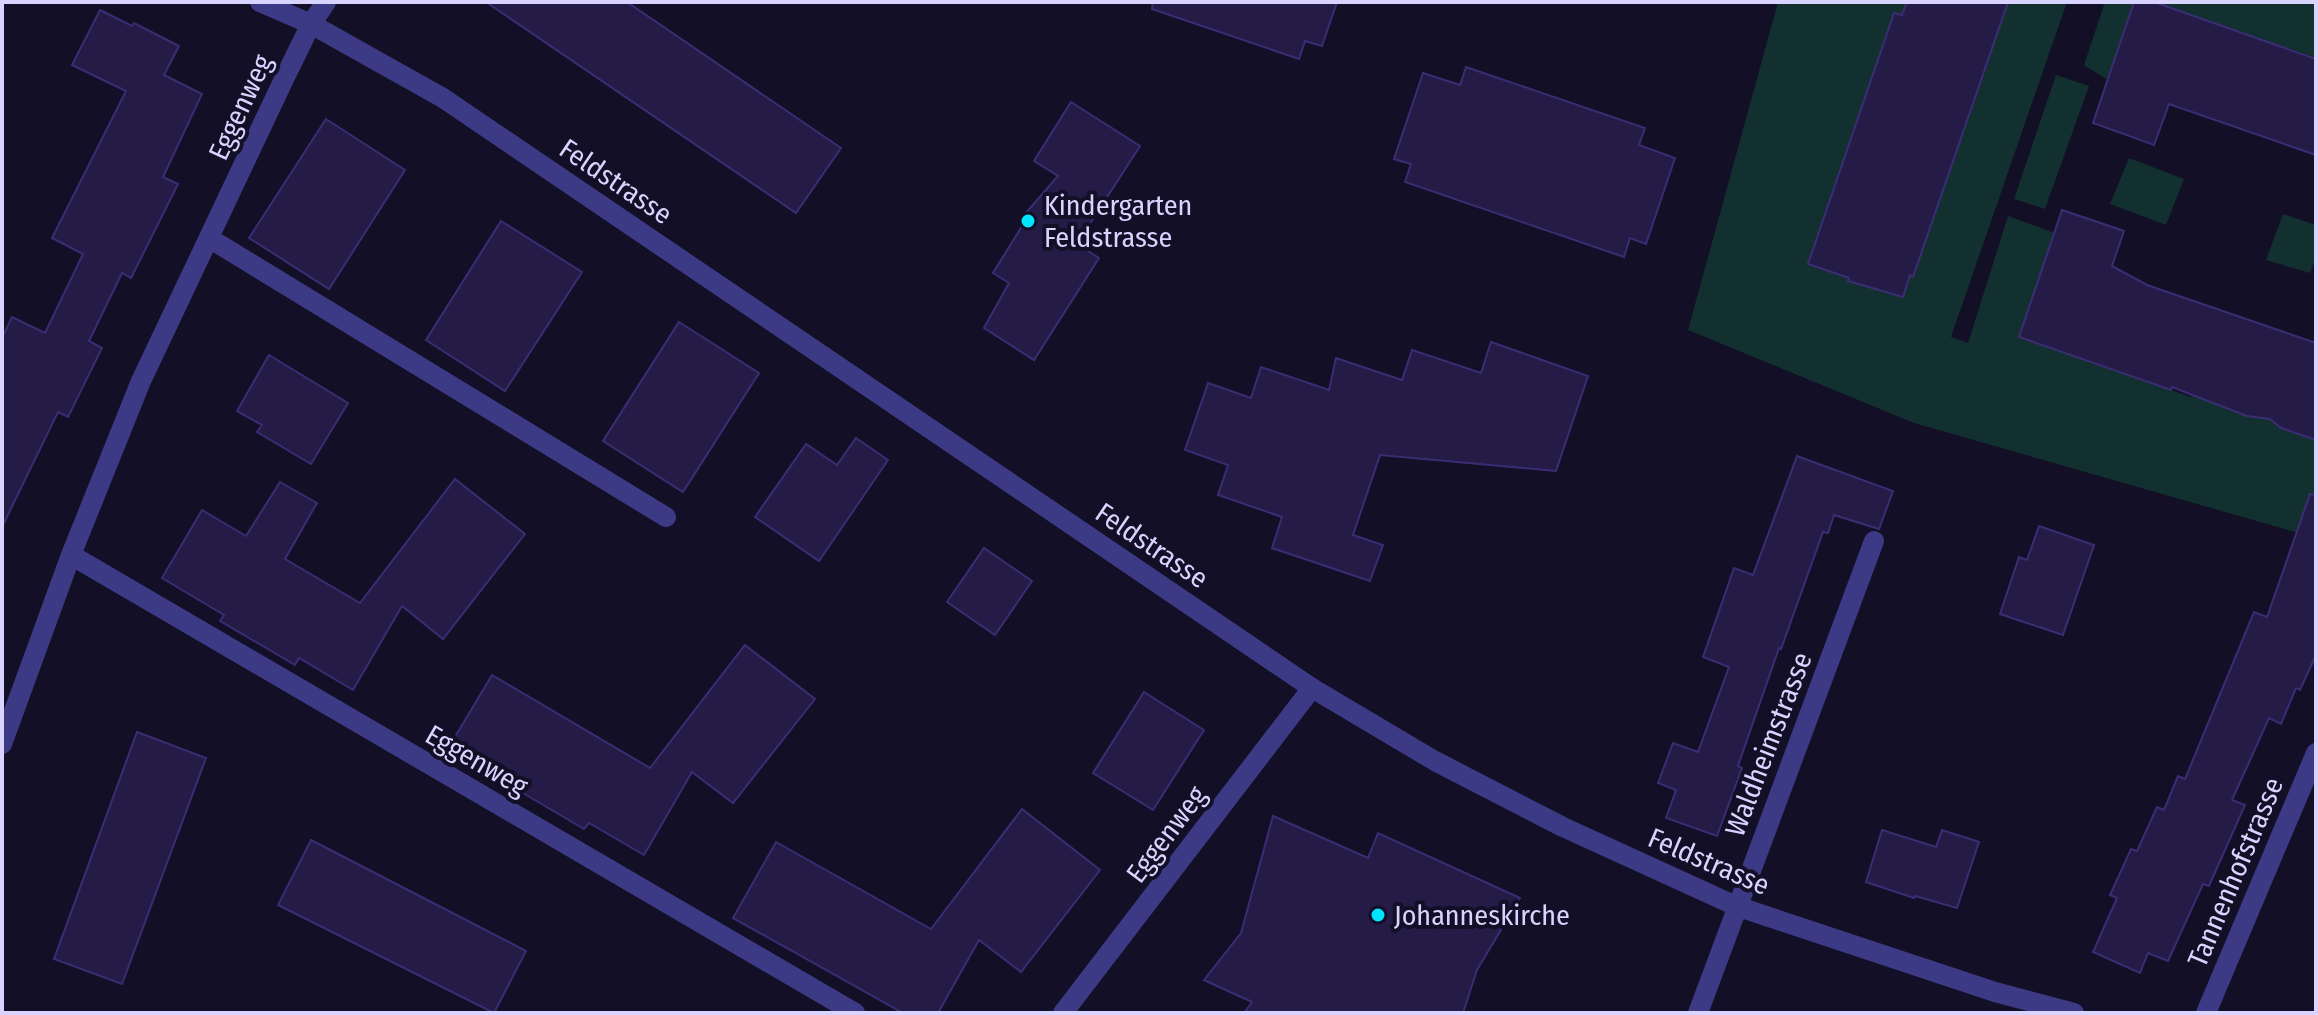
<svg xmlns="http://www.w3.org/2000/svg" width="2318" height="1015" viewBox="0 0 2318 1015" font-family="'Fira Sans Condensed',sans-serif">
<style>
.green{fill:#12302f}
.building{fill:#241b47;stroke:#3b2d73;stroke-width:2}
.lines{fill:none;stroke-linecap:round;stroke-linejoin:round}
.lane{stroke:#3d3a85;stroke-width:20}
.street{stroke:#3d3a85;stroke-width:20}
.poi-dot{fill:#00e5ff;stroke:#130f26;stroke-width:3}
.labels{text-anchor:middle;stroke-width:8;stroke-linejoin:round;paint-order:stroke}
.street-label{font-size:28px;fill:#d9d4ff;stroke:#130f26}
.poi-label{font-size:28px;fill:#d9d4ff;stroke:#130f26;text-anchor:start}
</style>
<rect width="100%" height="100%" fill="#130f26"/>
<!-- green -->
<g class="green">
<path d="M 1778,2 L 2067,2 L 1951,337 L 1968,343 L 2008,216 L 2055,233 L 2019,337 L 2191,397 L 2195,391 L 2227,402 L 2226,409 L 2247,416 L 2250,410 L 2282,421 L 2280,428 L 2316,440 L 2316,538 L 1914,423 L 1688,330 Z"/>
<path d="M 2105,2 L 2135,2 L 2108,80 L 2084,65 Z"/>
<path d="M 2154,2 L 2316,2 L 2316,66 L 2309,63 L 2311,56 L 2249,35 L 2195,28 L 2198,17 Z"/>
<path d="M 2056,75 L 2089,86 L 2045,209 L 2014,199 Z"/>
<path d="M 2129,158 L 2184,179 L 2166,225 L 2110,204 Z"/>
<path d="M 2283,214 L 2316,225 L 2316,256 L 2310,273 L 2266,260 Z"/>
</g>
<!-- building -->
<g class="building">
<path d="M 486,2 L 627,2 L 841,148 L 796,213 Z"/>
<path d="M 1153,2 L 1337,2 L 1322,46 L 1305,41 L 1299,59 L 1152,9 Z"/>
<path d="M 1907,2 L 2008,2 L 1913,277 L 1910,275 L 1903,297 L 1848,281 L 1849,278 L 1808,264 L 1894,13 L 1902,15 Z"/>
<path d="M 2134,2 L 2154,2 L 2316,59 L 2316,155 L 2169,104 L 2154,145 L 2093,123 Z"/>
<path d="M 100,10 L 132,26 L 134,23 L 179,46 L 164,75 L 202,94 L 163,177 L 178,184 L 131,278 L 122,273 L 89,341 L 102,348 L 68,417 L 58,412 L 2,527 L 2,338 L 12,317 L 45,333 L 83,254 L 52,238 L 126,91 L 72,65 Z"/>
<path d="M 1466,67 L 1645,128 L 1639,145 L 1675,158 L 1646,244 L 1630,238 L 1624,257 L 1405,182 L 1411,164 L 1394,159 L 1423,73 L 1460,85 Z"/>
<path d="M 1071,102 L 1140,146 L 1077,244 L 1099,258 L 1034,360 L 984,328 L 1009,283 L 993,273 L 1027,218 L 1024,215 L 1058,176 L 1034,161 Z"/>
<path d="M 326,119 L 405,170 L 329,289 L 249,238 Z"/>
<path d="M 2062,210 L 2124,231 L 2112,266 L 2147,285 L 2316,343 L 2316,440 L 2281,428 L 2270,419 L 2247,416 L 2172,387 L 2171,390 L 2019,337 Z"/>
<path d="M 501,221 L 582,272 L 505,391 L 426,340 Z"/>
<path d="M 679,322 L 759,373 L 683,492 L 603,441 Z"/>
<path d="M 1491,342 L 1588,376 L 1556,471 L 1380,455 L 1353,535 L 1383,545 L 1370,581 L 1272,548 L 1282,517 L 1218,495 L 1228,465 L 1185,450 L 1208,383 L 1251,398 L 1261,367 L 1329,390 L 1336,358 L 1402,380 L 1412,350 L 1481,373 Z"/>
<path d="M 269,355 L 348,403 L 311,464 L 257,432 L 262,425 L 237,411 Z"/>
<path d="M 856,438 L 888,460 L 819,561 L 755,517 L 806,444 L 837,465 Z"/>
<path d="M 1797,456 L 1893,491 L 1879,529 L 1834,515 L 1828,533 L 1823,532 L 1781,649 L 1779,648 L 1738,766 L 1742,768 L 1717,836 L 1666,818 L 1676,790 L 1658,783 L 1673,743 L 1698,752 L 1729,667 L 1703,657 L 1734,568 L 1753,575 Z"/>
<path d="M 455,479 L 525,534 L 443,639 L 402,606 L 353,690 L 299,658 L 295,665 L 220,621 L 224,615 L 162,578 L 202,510 L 246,536 L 280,482 L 317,503 L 285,559 L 360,603 Z"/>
<path d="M 2310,494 L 2316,495 L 2316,655 L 2300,690 L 2296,688 L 2281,724 L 2269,718 L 2232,800 L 2245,805 L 2209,886 L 2203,884 L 2168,961 L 2148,953 L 2140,973 L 2093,952 L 2117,898 L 2110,895 L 2131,849 L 2137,851 L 2157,807 L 2164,810 L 2178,776 L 2185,779 L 2254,612 L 2267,617 Z"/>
<path d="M 2039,526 L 2094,545 L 2063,635 L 2000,614 L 2019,557 L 2027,560 Z"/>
<path d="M 984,548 L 1032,581 L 995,635 L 947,602 Z"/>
<path d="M 745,645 L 815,699 L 733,803 L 692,772 L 644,855 L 589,823 L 584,829 L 511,786 L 515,779 L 452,742 L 492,675 L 650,768 Z"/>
<path d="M 1144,692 L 1204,730 L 1153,810 L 1093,773 Z"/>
<path d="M 137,732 L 206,758 L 122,984 L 54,959 Z"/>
<path d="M 1022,809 L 1100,870 L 1021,972 L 979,940 L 938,1013 L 903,1013 L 733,918 L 776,842 L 931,929 Z"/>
<path d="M 1273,816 L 1368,858 L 1378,833 L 1520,898 L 1477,970 L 1463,1013 L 1244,1013 L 1252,1002 L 1204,980 L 1241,933 Z"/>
<path d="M 1882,830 L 1936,847 L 1942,830 L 1979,842 L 1957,908 L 1915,896 L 1914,898 L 1866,882 Z"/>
<path d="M 311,840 L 526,951 L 494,1013 L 278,905 Z"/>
</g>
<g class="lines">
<!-- lane -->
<path class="lane" d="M 209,238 L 666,517"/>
<!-- street -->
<g class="street">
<path d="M 260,2 L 311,24 L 443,98 L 1312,688 L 1435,761 L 1563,827 L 1736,906 L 1995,992 L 2074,1013"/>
<path d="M 71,555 L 855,1013"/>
<path d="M 2,744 L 71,555 L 141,381 L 285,77 L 311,24 L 326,2"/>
<path d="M 1063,1013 L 1312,688"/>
<path d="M 1698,1013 L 1874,541"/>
<path d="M 2206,1013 L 2316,753"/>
</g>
</g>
<!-- markers -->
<g class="poi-dot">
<circle cx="1028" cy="221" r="8"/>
<circle cx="1378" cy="915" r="8"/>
</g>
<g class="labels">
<!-- street labels -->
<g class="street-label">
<text transform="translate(240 107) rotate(-65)" y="10">Eggenweg</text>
<text transform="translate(616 181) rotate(34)" y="10">Feldstrasse</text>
<text transform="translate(1152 545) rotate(34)" y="10">Feldstrasse</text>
<text transform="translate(1768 744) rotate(-69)" y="10">Waldheimstrasse</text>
<text transform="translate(477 760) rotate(30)" y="10">Eggenweg</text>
<text transform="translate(1166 834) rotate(-53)" y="10">Eggenweg</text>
<text transform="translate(1709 861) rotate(23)" y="10">Feldstrasse</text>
<text transform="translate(2235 872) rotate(-67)" y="10">Tannenhofstrasse</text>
</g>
<!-- poi labels -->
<g class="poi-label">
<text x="1044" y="215">Kindergarten<tspan x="1044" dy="32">Feldstrasse</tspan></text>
<text x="1394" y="925">Johanneskirche</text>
</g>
</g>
<!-- border -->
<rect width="2318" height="1015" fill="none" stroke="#d9d4ff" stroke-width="8"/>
</svg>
